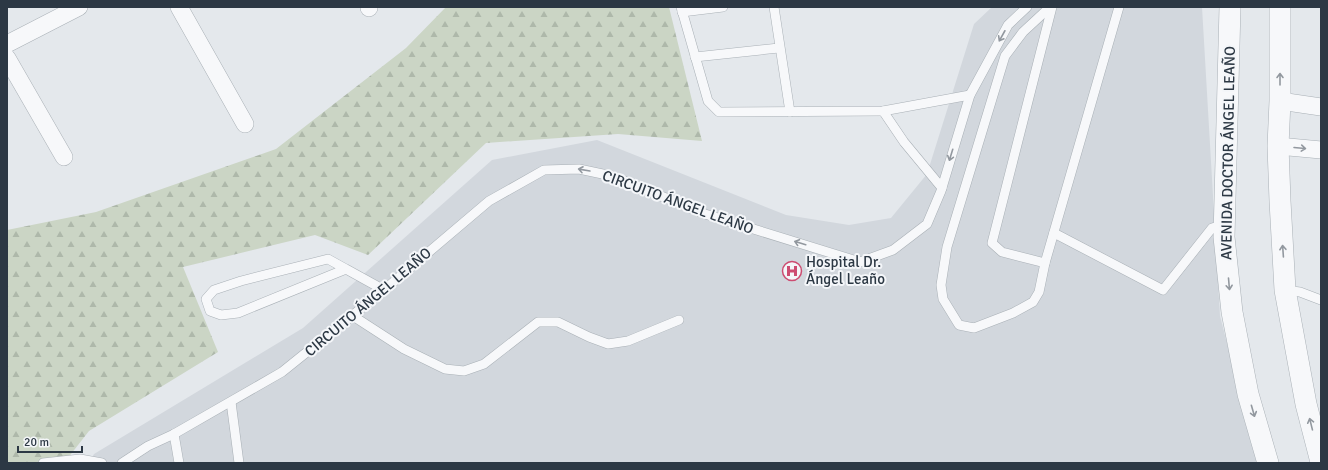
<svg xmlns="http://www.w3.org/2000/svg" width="1328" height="470" viewBox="0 0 1328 470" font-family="Signika,sans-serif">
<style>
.built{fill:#d2d7dd}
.forest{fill:url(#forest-firs)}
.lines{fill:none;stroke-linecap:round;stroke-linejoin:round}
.service-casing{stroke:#a9b0b6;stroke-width:10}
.minor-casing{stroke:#a9b0b6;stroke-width:18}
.tertiary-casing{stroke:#a9b0b6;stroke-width:22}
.service{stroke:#f7f8fa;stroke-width:9}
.minor{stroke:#f7f8fa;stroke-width:17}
.tertiary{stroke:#f7f8fa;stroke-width:21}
.oneway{stroke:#92989f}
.labels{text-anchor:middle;stroke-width:4;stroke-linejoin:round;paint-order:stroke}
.street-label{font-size:15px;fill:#2c3844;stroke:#f4f6f9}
.poi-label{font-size:15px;fill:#2c3844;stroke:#f4f6f9;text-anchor:start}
</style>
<defs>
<pattern id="forest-firs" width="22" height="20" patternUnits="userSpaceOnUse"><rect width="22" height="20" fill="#cbd5c5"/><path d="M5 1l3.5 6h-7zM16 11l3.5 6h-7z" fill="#aeb8aa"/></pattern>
</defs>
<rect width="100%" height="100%" fill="#e4e8ec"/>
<!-- built -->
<path class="built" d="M 992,7 L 1202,7 L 1220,316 L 1241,398 L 1262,463 L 89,463 L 94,454 L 303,328 L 492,160 L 597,140 L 786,215 L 849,225 L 891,218 L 927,174 L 974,24 Z"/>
<!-- forest -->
<path class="forest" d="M 446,7 L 669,7 L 702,141 L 618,134 L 486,143 L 368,255 L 315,235 L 183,267 L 218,352 L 89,431 L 64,463 L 7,463 L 7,230 L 96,212 L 276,149 L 406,48 Z"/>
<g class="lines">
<defs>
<g id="service">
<path d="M 681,7 L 708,101 L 719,112 L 883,111 L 970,95"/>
<path d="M 774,7 L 790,112"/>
<path d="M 1052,7 L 992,243 L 1002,252 L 1045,263 L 1119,7"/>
<path d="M 682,12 L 723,7"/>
<path d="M 695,57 L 779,48"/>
<path d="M 883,111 L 904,142 L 942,188"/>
<path d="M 1054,233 L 1163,290 L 1212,228 L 1225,224"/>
<path d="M 1045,263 L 1039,292 L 1033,302 L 1013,313 L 974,328 L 959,325 L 943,299 L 941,285 L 947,247 L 1005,56 L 1023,32 L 1050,7"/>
<path d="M 346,269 L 328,259 L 241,281 L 214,290 L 206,299 L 210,311 L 221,315 L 238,313 L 346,269 L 384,290"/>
<path d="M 1285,290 L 1300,292 L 1321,300"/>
<path d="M 353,316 L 404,349 L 445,369 L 464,371 L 484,364 L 538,322 L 558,322 L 589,337 L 608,344 L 628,341 L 679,320"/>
<path d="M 231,402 L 239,463"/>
<path d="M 174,434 L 179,463"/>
<path d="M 43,463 L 80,459 L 102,463"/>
<path d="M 122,463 L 148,446 L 174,434 L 282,372 L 384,290 L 489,201 L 544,170 L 579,169 L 612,176 L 705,214 L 860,262 L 893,250 L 927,224 L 941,191 L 970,95 L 1008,25 L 1027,7"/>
</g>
<g id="minor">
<path d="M 179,7 L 245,124"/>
<path d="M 369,7 L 369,8"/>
<path d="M 7,44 L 79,7"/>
<path d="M 7,58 L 64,157"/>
<path d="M 1280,101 L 1321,107"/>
<path d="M 1278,146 L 1321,150"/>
</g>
<g id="tertiary">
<path d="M 1230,7 L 1224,237 L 1232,312 L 1248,394 L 1268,463"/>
<path d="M 1280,7 L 1280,101 L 1278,146 L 1280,201 L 1285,290 L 1306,404 L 1321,462"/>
</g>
</defs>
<!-- service casing -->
<use href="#service" class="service-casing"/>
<!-- minor casing -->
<use href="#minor" class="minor-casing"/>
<!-- tertiary casing -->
<use href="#tertiary" class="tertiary-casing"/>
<!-- service -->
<use href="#service" class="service"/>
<!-- minor -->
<use href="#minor" class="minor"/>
<!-- tertiary -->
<use href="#tertiary" class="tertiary"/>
</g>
<!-- one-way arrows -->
<defs><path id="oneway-shaft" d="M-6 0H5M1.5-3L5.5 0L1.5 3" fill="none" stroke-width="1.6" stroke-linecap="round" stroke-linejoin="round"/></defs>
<g class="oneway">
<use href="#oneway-shaft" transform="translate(1002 36) rotate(119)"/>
<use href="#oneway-shaft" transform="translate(1280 79) rotate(-90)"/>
<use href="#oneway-shaft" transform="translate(1300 148) rotate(5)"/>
<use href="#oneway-shaft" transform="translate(951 155) rotate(107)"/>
<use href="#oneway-shaft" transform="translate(584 170) rotate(-170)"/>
<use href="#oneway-shaft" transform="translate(800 243) rotate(-163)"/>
<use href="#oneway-shaft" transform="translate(1283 251) rotate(-94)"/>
<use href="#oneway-shaft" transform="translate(1229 284) rotate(85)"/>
<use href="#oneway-shaft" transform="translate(1253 411) rotate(74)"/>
<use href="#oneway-shaft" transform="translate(1311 424) rotate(-104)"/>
</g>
<!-- icons -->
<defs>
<symbol id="hospital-ring" viewBox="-11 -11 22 22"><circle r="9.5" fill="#f4f6f9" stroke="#cd4c71" stroke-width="1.5"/><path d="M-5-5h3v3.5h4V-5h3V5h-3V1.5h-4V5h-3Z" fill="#cd4c71"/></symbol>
</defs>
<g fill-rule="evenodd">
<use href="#hospital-ring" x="781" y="260" width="22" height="22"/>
</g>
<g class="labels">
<!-- street labels -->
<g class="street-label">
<text transform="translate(1228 153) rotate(-89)" y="5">AVENIDA DOCTOR ÁNGEL LEAÑO</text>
<text transform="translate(678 202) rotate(20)" y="5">CIRCUITO ÁNGEL LEAÑO</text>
<text transform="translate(368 302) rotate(-40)" y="5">CIRCUITO ÁNGEL LEAÑO</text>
</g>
<!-- poi labels -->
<g class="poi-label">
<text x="806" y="267">Hospital Dr.<tspan x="806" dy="17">Ángel Leaño</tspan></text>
</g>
</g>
<!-- border -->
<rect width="1328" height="470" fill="none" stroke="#2c3844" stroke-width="16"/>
<!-- scale -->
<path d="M18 446v6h64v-6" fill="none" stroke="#2c3844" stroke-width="2"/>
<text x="24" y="446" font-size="12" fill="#2c3844" stroke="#f4f6f9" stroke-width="3" paint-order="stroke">20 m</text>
</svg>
